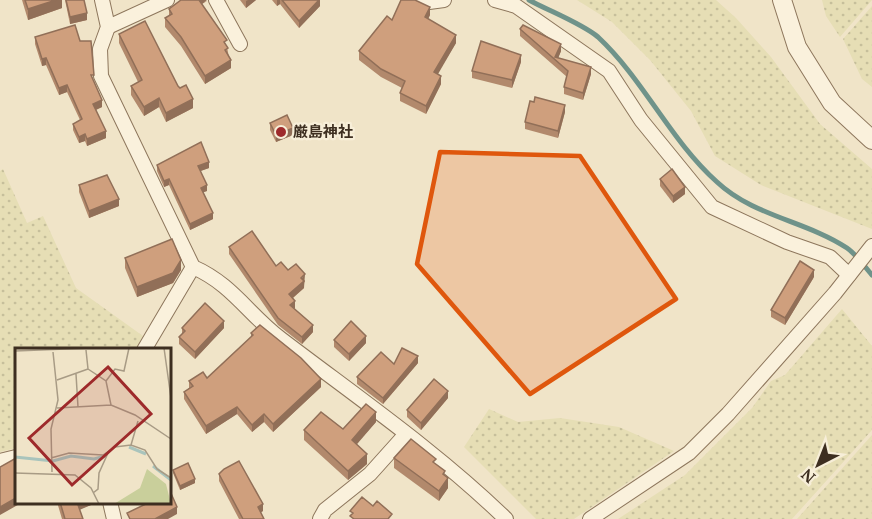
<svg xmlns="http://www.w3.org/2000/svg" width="872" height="519" viewBox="0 0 872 519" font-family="'PT Serif','Noto Sans JP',serif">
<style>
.farmland{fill:url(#farmland-dots)}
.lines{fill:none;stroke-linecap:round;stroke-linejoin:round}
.stream{stroke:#6f938a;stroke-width:5}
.minor-casing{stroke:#8d765c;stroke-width:16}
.tertiary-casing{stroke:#8d765c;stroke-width:20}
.minor{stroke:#faf1dc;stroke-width:14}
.tertiary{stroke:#faf1dc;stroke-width:18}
.wall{fill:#b2896c}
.shaded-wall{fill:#916f58}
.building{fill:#cf9f7d;stroke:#916f58;stroke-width:1.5}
.marked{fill:#df570d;fill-opacity:0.2;stroke:#df570d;stroke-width:4.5;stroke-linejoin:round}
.poi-dot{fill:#9e2a2b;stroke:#f7eed8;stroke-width:2}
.labels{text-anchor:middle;stroke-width:4.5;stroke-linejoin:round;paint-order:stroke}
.poi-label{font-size:15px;font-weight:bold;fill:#3d2e20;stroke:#f7eed8;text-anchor:start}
.inset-river{fill:none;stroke:#a9c4bc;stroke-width:3}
.inset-road{fill:none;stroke:#a89b85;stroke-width:1.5}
.view{fill:#9e2a2b;fill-opacity:0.15;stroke:#9e2a2b;stroke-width:3}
.inset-edge{fill:none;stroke:#3d2e20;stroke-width:3}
</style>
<defs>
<pattern id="farmland-dots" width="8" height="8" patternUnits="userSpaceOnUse" patternTransform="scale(1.5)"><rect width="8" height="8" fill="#e6deb5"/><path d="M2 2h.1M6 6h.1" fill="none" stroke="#c6bf9b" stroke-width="1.8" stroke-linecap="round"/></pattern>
</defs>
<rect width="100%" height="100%" fill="#f0e4c8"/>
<!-- farmland -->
<g class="farmland">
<path d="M 577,0 L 716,0 L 736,18 L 771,57 L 820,124 L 872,169 L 872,229 L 761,185 L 715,156 L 691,111 L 650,60 L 612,22 Z"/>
<path d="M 822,0 L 872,0 L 840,37 L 826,16 Z"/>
<path d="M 872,6 L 872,87 L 862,79 L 843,39 Z"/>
<path d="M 3,169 L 27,223 L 43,216 L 76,288 L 143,336 L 136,349 L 16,350 L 16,448 L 0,452 L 0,171 Z"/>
<path d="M 842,309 L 872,346 L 872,430 L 792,519 L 618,519 L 685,475 L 752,408 L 771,381 L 785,375 Z"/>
<path d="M 489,409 L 518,422 L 560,418 L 619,427 L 674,451 L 574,519 L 536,519 L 464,447 Z"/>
<path d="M 872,435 L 872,519 L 797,519 Z"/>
</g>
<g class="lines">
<!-- stream -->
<path class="stream" d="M 529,0 C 549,11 581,23 598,37 C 644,80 670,140 717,182 C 753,216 806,221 847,248 C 856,254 864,266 872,275"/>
<defs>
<g id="minor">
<path d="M 102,0 L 108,27 L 100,49 L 101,76 L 193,267 C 232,284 248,314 281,339 C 357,397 437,452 506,519"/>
<path d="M 216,0 L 240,44"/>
<path d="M 419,0 L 429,2 L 444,0"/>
<path d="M 495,0 L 516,6 L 609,71 L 641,120 L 712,207 L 787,242 L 830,257 L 849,275"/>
<path d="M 108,27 L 167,0"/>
<path d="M 144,350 L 193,267"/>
<path d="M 0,461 L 16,457"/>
<path d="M 110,502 L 114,519"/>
<path d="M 320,519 L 325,510 L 370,474 L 405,435"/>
<path d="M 590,519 L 689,453 L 728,414 L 835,293 L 872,246"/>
</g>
<path id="tertiary" d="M 782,0 L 797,47 L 832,103 L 872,140"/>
</defs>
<!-- minor casing -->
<use href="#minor" class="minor-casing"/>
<!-- tertiary casing -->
<use href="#tertiary" class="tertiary-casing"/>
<!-- minor -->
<use href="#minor" class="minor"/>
<!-- tertiary -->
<use href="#tertiary" class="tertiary"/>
</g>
<!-- wall -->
<g class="wall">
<path d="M 22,0 L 62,0 L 62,8 L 28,20 Z"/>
<path d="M 65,0 L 84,0 L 87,20 L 70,24 Z"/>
<path d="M 240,0 L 256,0 L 246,8 Z"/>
<path d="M 272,0 L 320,0 L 320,6 L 299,28 L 280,4 L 277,6 Z"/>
<path d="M 207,1 L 202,4 L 227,47 L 231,68 L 205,84 L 181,46 L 165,27 L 165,18 L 169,16 L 169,9 Z"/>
<path d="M 430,15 L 428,19 L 456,43 L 437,74 L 441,84 L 426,114 L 400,101 L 400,93 L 402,88 L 381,77 L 359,60 L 359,51 L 392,20 Z"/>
<path d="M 520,29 L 561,51 L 558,58 L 591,74 L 583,100 L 564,94 L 564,87 L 567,77 L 520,36 Z"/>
<path d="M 119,34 L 178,86 L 193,108 L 166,122 L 159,107 L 144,116 L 131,95 L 131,86 L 138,82 L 119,43 Z"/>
<path d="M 35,37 L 94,81 L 102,107 L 96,110 L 106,138 L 87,146 L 85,141 L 79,143 L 73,130 L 73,124 L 80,120 L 67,92 L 59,95 L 46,65 L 42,66 L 35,44 Z"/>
<path d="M 521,62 L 512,88 L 472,78 L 472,71 Z"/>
<path d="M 565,112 L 558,138 L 525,129 L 525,122 Z"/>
<path d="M 270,123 L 293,135 L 276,142 L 270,130 Z"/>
<path d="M 157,165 L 209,168 L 200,171 L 207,191 L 203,192 L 213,219 L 190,230 L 169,185 L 164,187 L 157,171 Z"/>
<path d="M 660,179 L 685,194 L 673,203 L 660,186 Z"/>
<path d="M 79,185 L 119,206 L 89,218 L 79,192 Z"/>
<path d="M 229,247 L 288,270 L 305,281 L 304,283 L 304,288 L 293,298 L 295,308 L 294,309 L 313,332 L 302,344 L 278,325 L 229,254 Z"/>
<path d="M 125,258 L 181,270 L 173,283 L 137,297 L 125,268 Z"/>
<path d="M 814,277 L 785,325 L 771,317 L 771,310 Z"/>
<path d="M 182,328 L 224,328 L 195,359 L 179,344 L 179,337 L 182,334 Z"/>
<path d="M 251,333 L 321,387 L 273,432 L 264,422 L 252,432 L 237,414 L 206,434 L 184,399 L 184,392 L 189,388 L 189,381 L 207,378 L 251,337 Z"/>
<path d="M 334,340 L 366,343 L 349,361 L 334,347 Z"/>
<path d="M 418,363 L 383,404 L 357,384 L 357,377 L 394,364 Z"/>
<path d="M 448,398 L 421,430 L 407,417 L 407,410 Z"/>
<path d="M 376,422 L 356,444 L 367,464 L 348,480 L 304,440 L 304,430 L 343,429 Z"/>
<path d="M 394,458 L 436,464 L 445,475 L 448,488 L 439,501 L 394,468 Z"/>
<path d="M 173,470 L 195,483 L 180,490 L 173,473 Z"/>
<path d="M 219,474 L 263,511 L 261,512 L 263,519 L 239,519 L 219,481 Z"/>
<path d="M 57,502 L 91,502 L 91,505 L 79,509 L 83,519 L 62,519 Z"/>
</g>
<!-- shaded-wall -->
<g class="shaded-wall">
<path d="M 56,0 L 62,0 L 62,8 L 28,20 L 28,9 Z"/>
<path d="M 198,0 L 207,0 L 198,7 Z"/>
<path d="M 248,0 L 256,0 L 246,8 L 246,1 Z"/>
<path d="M 277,0 L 280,0 L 280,4 L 277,6 Z"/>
<path d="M 319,0 L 320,0 L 320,6 L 299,28 L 299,21 Z"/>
<path d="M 430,7 L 430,15 L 425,25 L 425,17 Z"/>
<path d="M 87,13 L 87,20 L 70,24 L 70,17 Z"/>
<path d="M 456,35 L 456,43 L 434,81 L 434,72 Z"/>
<path d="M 561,44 L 561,51 L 557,61 L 555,57 Z"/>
<path d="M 521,55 L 521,62 L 512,88 L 512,80 Z"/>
<path d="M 46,58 L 46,65 L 42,66 L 42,59 Z"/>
<path d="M 231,60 L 231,68 L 205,84 L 205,76 Z"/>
<path d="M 591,67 L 591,74 L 583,100 L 583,93 Z"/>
<path d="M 441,76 L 441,84 L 426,114 L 426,106 Z"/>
<path d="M 67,85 L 67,92 L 59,95 L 59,88 Z"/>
<path d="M 159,98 L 159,107 L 144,116 L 144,107 Z"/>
<path d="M 193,99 L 193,108 L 166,122 L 166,113 Z"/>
<path d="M 102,100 L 102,107 L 93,111 L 93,104 Z"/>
<path d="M 565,105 L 565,112 L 558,138 L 558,131 Z"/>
<path d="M 293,128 L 293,135 L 276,142 L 276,135 Z"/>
<path d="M 106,131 L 106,138 L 87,146 L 87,139 Z"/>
<path d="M 85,134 L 85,141 L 79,143 L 79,137 Z"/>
<path d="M 209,162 L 209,168 L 198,172 L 198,166 Z"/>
<path d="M 169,179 L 169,185 L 164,187 L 164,181 Z"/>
<path d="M 207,185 L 207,191 L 201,193 L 201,188 Z"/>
<path d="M 685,187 L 685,194 L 673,203 L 673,196 Z"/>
<path d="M 119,199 L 119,206 L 89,218 L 89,211 Z"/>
<path d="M 213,213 L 213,219 L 190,230 L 190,224 Z"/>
<path d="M 181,260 L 181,270 L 173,283 L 137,297 L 137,287 Z"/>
<path d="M 814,270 L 814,277 L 785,325 L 785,318 Z"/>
<path d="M 305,274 L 304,288 L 289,301 L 289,294 Z"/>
<path d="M 295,301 L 295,308 L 290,312 L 290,305 Z"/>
<path d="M 224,321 L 224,328 L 195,359 L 195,352 Z"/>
<path d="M 313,325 L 313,332 L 302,344 L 302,337 Z"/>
<path d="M 366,336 L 366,343 L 349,361 L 349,354 Z"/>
<path d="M 418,356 L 418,363 L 383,404 L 383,398 Z"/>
<path d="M 321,379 L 321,387 L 273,432 L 273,424 Z"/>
<path d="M 448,391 L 448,398 L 421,430 L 421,423 Z"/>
<path d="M 237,407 L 237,414 L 206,434 L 206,426 Z"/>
<path d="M 376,412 L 376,422 L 352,450 L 352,440 Z"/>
<path d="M 264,414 L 264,422 L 252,432 L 252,425 Z"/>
<path d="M 367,454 L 367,464 L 348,480 L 348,471 Z"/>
<path d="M 448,478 L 448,488 L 439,501 L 439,491 Z"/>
<path d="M 195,479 L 195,483 L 180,490 L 180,486 Z"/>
<path d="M 16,498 L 16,502 L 23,502 L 0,515 L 0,507 Z"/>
<path d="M 77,502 L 91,502 L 91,505 L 77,511 Z"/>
<path d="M 263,504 L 263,511 L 258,514 L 258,507 Z"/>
<path d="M 177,507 L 177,514 L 168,519 L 155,519 Z"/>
</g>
<!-- building -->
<g class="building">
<path d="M 25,0 L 56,0 L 28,9 Z"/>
<path d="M 66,0 L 84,0 L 87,13 L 70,17 Z"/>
<path d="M 181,0 L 199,0 L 227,40 L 224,42 L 228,48 L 225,50 L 231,60 L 205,76 L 181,37 L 165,18 L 172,14 L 169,9 Z"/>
<path d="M 282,0 L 319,0 L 299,21 Z"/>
<path d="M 401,0 L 415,0 L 430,7 L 425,17 L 456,35 L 434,72 L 441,76 L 426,106 L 400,93 L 405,81 L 381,69 L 359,51 L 387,16 L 392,20 Z"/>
<path d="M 145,21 L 178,86 L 180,88 L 186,85 L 193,99 L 166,113 L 159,98 L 144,107 L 131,86 L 142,80 L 119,34 Z"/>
<path d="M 75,25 L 80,41 L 91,41 L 94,75 L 91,75 L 102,100 L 93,104 L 106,131 L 87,139 L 85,134 L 79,137 L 73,124 L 82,119 L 67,85 L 59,88 L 46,58 L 42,59 L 35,37 Z"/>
<path d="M 523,25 L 561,44 L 555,57 L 591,67 L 583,93 L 564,87 L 568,71 L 520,29 Z"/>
<path d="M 481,41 L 521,55 L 512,80 L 472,71 Z"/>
<path d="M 535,97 L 565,105 L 558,131 L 525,122 L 530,101 L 534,102 Z"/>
<path d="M 287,115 L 293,128 L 276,135 L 270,123 Z"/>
<path d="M 201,142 L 209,162 L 198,166 L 207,185 L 201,188 L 213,213 L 190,224 L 169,179 L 164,181 L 157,165 Z"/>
<path d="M 672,169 L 685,187 L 673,196 L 660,179 Z"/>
<path d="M 107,175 L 119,199 L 89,211 L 79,185 Z"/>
<path d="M 252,231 L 276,266 L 281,262 L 288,270 L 296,264 L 305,274 L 301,278 L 304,281 L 289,294 L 295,301 L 290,305 L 313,325 L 302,337 L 278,318 L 229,247 Z"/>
<path d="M 172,239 L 181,260 L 173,273 L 137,287 L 125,258 Z"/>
<path d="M 800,261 L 814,270 L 785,318 L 771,310 Z"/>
<path d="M 205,303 L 224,321 L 195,352 L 179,337 L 185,331 L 182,328 Z"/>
<path d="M 351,321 L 366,336 L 349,354 L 334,340 Z"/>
<path d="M 260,325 L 301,358 L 321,379 L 273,424 L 264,414 L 252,425 L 237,407 L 206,426 L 184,392 L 193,386 L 189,381 L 203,372 L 207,378 L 253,335 L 251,333 Z"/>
<path d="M 402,348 L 418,356 L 383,398 L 357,377 L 381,352 L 394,364 Z"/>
<path d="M 434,379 L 448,391 L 421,423 L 407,410 Z"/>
<path d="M 366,404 L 376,412 L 352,440 L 367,454 L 348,471 L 304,430 L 321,412 L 343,429 Z"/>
<path d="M 411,439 L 436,459 L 433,462 L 445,471 L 443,474 L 448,478 L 439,491 L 394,458 Z"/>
<path d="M 16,458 L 16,498 L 0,507 L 0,467 Z"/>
<path d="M 239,461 L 263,504 L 258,507 L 264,519 L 243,519 L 219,474 L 224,469 Z"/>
<path d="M 188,463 L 195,479 L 180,486 L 173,470 Z"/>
<path d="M 170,491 L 177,507 L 155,519 L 130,519 L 127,513 L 150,502 L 170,502 Z"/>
<path d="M 362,497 L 373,506 L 377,501 L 392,514 L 388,519 L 354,519 L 350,516 L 353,513 L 350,511 Z"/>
<path d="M 60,502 L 77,502 L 83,519 L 65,519 Z"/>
</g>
<!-- marked area -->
<path class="marked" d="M 440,152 L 580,156 L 676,299 L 530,394 L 417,264 Z"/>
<!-- markers -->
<circle class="poi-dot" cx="281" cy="132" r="6"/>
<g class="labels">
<!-- poi labels -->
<g class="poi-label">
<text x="293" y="137">厳島神社</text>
</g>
</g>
<!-- overview -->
<g transform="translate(15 348)">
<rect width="156" height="156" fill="#f0e4c8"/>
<path d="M 132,121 L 151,136 L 156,156 L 99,156 L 125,140 Z" fill="#c9cf9b"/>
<path class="inset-river" d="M 114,99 L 131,106M 0,109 L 38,113 L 56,108 L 79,111 L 90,108M 138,118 L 156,132"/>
<path class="inset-road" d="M 149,0 L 156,50M 71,2 L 73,21M 0,3 L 76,0M 73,21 L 91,33 L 96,57M 61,26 L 63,59M 42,32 L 73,21M 91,33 L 100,21 L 109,23 L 114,0M 42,60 L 96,57 L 120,67 L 156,91M 116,97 L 123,73M 36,110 L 54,105 L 88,107 L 100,99 L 116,97 L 130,102 L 142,121 L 156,130M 37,124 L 36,81 L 43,52 L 38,4M 0,125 L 60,127 L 76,140 L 84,156M 78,145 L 83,141 L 84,125 L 93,105"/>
<path class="view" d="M 93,19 L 136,66 L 57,137 L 14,90 Z"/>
<rect width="156" height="156" class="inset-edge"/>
</g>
<!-- north arrow -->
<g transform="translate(818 465) rotate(222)" stroke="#f7eed8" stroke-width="4.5" paint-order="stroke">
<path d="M0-4.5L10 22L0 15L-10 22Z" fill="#3d2e20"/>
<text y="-9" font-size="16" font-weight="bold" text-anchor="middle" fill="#3d2e20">N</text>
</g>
</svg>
